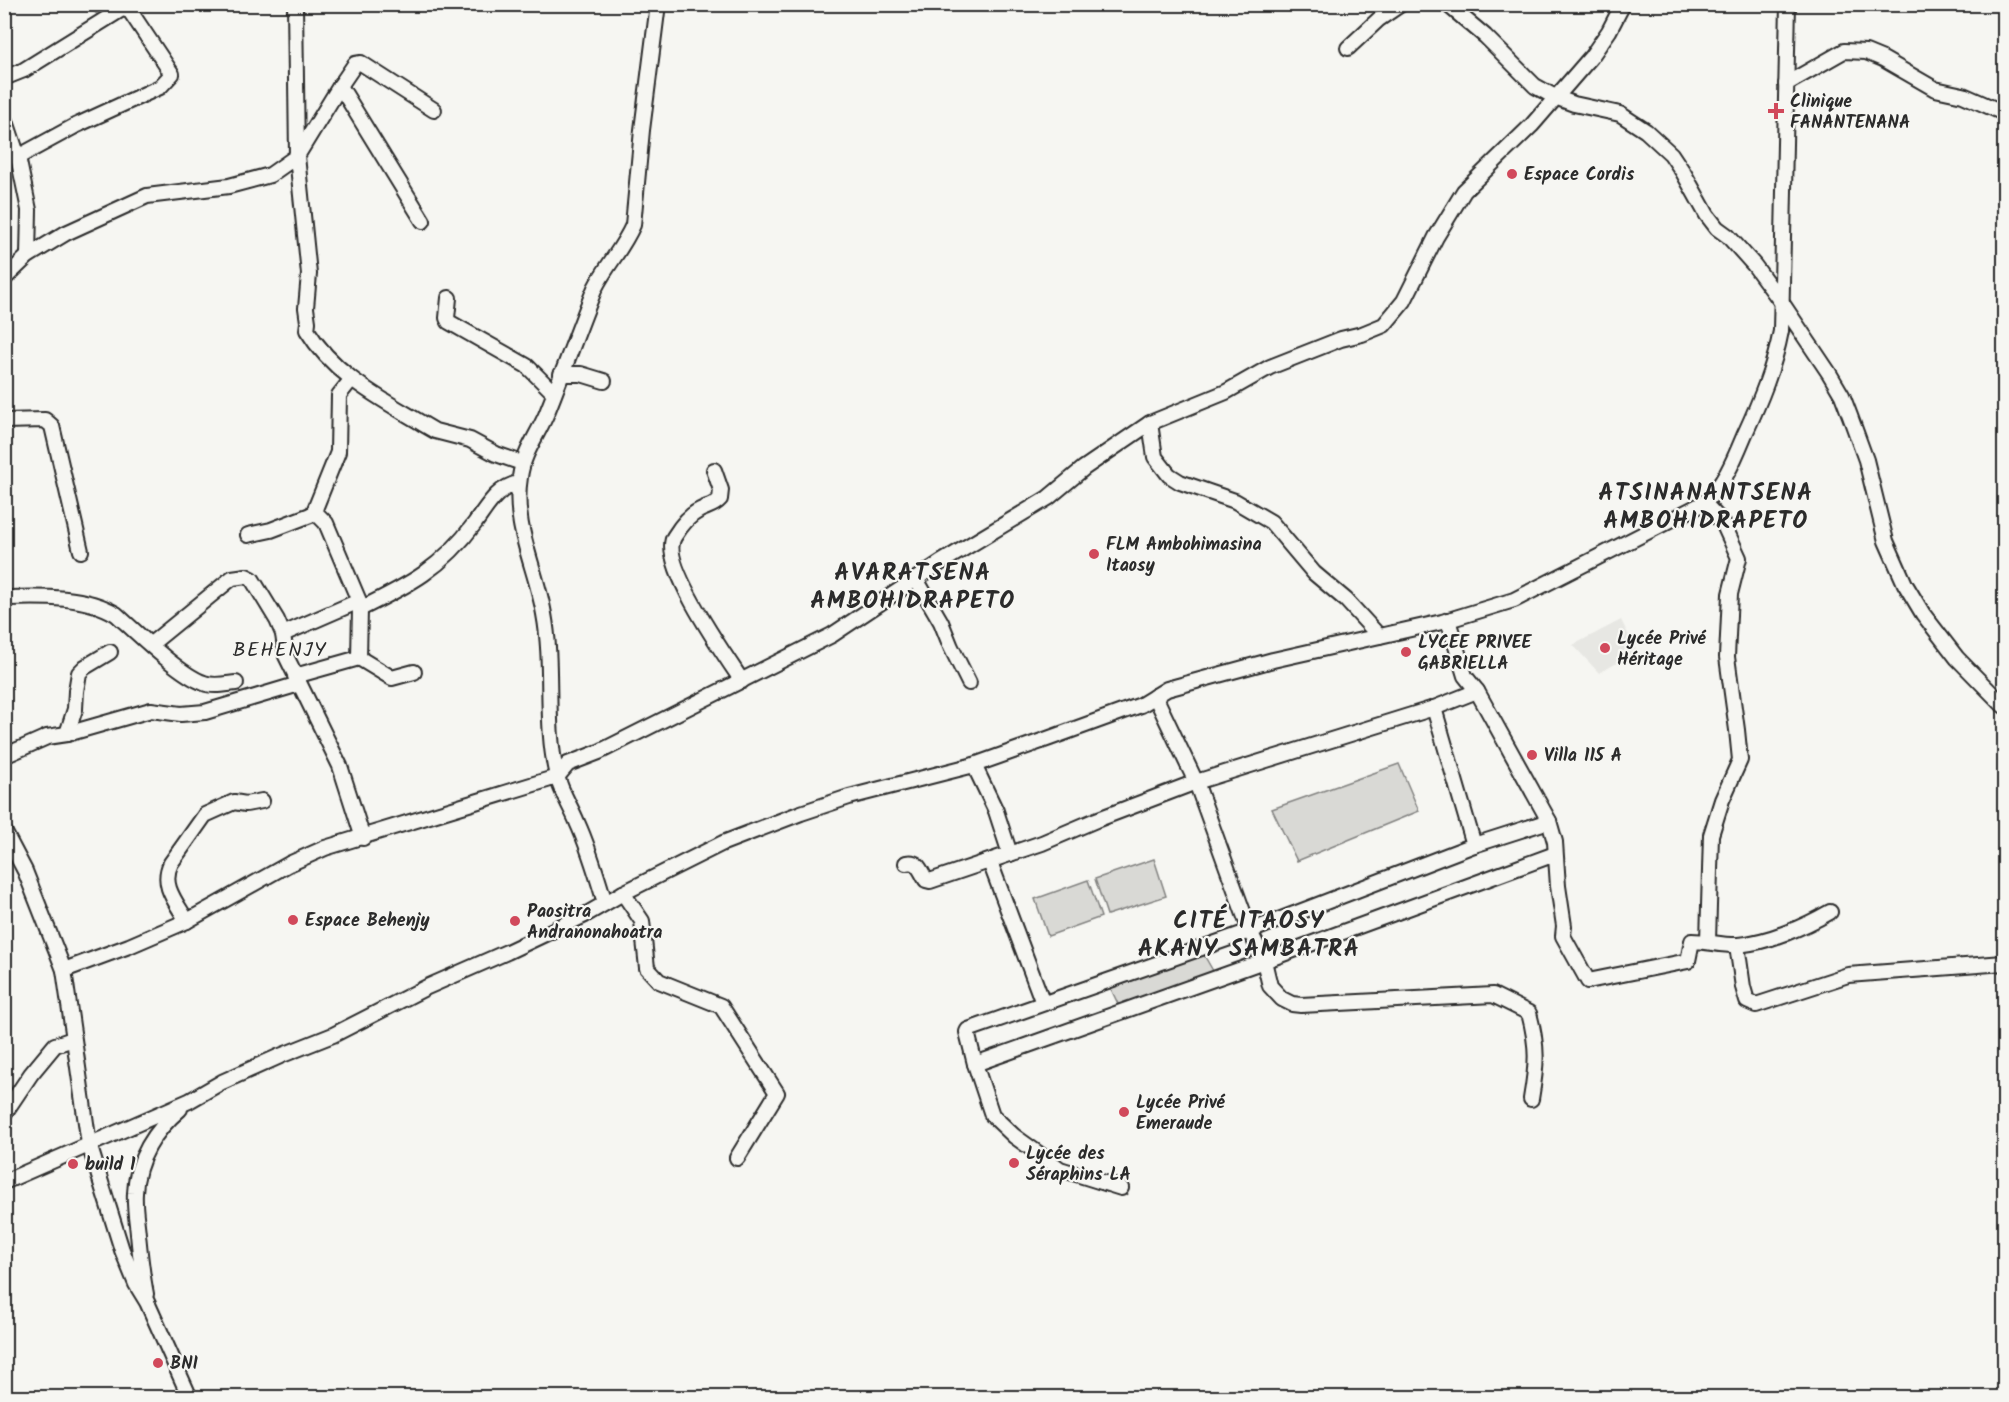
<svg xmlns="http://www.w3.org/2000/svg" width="2009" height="1402" viewBox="0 0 2009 1402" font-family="Kalam,sans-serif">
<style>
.built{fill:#e7e7e3}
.green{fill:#d9d9d5;stroke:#828280;stroke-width:1.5}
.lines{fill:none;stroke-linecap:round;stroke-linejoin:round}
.minor-casing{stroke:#2b2b2b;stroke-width:18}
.minor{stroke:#f6f6f2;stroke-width:14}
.poi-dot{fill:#d1495b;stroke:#f6f6f2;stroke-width:2}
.labels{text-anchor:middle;stroke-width:4.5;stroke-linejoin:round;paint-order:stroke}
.poi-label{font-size:18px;font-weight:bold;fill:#2b2b2b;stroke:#f6f6f2;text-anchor:start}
.neighbourhood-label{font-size:20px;letter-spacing:1.5px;fill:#2b2b2b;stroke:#f6f6f2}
.district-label{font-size:24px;font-weight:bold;letter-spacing:1.5px;fill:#2b2b2b;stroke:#f6f6f2}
</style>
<rect width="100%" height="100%" fill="#f6f6f2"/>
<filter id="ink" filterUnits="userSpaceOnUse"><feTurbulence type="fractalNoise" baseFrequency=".0167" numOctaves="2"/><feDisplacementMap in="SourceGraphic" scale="12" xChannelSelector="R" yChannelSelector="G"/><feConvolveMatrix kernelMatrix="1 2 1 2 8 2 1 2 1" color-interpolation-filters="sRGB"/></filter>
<g filter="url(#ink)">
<!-- built -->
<path class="built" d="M 1621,620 L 1637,652 L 1599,673 L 1573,645 Z"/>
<!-- green -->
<g class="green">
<path d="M 86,5 L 121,5 L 102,18 Z"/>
<path d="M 1399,764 L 1419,811 L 1297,861 L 1272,809 Z"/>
<path d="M 1154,859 L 1166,896 L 1107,915 L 1095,879 Z"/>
<path d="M 1088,880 L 1101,917 L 1048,936 L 1035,899 Z"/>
<path d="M 1201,950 L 1216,976 L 1121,1010 L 1109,985 Z"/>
</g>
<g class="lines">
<defs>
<g id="minor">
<path d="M 1447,4 L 1485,36 L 1535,86 L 1555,97 L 1574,104 L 1620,114 L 1646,131 L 1671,154 L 1683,172 L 1707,215 L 1717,228 L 1728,236 L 1754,265 L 1782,303 L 1829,373 L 1842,395 L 1850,416 L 1866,460 L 1886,541 L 1905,584 L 1923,614 L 1957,658 L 2004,706"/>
<path d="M 1348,48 L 1379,19 L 1401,4"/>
<path d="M 4,78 L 24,70 L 122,9 L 130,11 L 172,74 L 160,87 L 75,126 L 18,157"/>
<path d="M 1786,84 L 1844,51 L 1866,52 L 1883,59 L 1935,89 L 1963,95 L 2004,113"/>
<path d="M 340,86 L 355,64 L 361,63 L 434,110"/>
<path d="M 4,115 L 18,157 L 29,210 L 28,256"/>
<path d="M 423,221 L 340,86 L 297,156 L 309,274 L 306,308 L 308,322 L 307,330 C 334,375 380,398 423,424 L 435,431 L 470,440 L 496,454 L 522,463"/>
<path d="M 4,279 L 28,256 L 66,233 L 147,196 L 229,186 L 270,175 L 297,156 L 295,4"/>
<path d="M 449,298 L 447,318 L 449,322 L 527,366 L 554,393"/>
<path d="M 561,374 L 581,374 L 604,381"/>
<path d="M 351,380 L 339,395 L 338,452 L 313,514 L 318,515 L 326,523 L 359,601 L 360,609 C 409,585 442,568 475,523 C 487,507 497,487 519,483"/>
<path d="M 4,421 L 45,420 L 52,426 L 81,551"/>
<path d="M 1150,423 L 1155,457 L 1169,475 L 1180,482 L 1235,501 L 1271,522 L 1314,573 L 1346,600 L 1379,636"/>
<path d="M 714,470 L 721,490 L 720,499 C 714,506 708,506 700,510 C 690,515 680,527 674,537 C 659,562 726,657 742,681"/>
<path d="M 1704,503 L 1723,523 L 1739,558 L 1730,594 L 1727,657 L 1737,730 L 1740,760 L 1722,800 L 1711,835 L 1708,941"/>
<path d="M 248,535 L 271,530 L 313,514"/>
<path d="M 916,579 L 941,622 L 951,647 L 969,683"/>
<path d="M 4,598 C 40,597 85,595 116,614 C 136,632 180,675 204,683 C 213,687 226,684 236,683"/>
<path d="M 1448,620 L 1465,676 L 1477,691 L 1549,821 L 1555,842 L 1558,886 L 1564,926 L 1563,936 L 1588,981 L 1688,961 L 1692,941 C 1707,941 1724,946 1738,945 C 1769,942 1804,927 1830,912"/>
<path d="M 283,634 L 359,601"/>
<path d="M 151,644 L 232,578 L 246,576 L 252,579 L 277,620 L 283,634 L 286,656 L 340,766 L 363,838"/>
<path d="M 359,658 L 360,609"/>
<path d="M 295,676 L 359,658 L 392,678 L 414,672"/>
<path d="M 1155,696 L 1196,782 L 1250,931 L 1264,961 L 1270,986 L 1282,999 L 1292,1004 L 1301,1005 L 1493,995 L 1529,1013 C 1538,1047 1537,1064 1531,1099"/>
<path d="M 1434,708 L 1474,845"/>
<path d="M 67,734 L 75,709 L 76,691 L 79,673 L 85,667 L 110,652"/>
<path d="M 4,756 L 47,737 L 67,734 L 151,710 L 181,714 L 205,712 L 299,684"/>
<path d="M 974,765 L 996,811 L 1010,854"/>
<path d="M 4,831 L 25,871 L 64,970 L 89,1144 L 122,1250 L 136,1284 L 147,1302 L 190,1398"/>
<path d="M 990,862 L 1043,1003"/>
<path d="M 906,863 C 918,860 920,870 926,880 L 930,881 L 1042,843 L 1096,820 L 1196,782 L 1434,708 L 1477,691"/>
<path d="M 623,893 L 642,921 L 647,968 L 659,981 L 721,1006 L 777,1093 L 737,1158"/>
<path d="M 605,903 C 597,876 589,848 577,822 C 571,807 561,792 557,776 C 544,723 554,667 544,614 C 536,567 512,526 520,477 C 523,454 537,436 546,415 C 563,373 578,330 595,288 C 606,266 623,248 633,225 L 642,130 L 658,4"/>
<path d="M 187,921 C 176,902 160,885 171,863 L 205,815 L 234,802 L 246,804 L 262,801"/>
<path d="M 1737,945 L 1743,987 L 1747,1001 L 1756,1005 L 1848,975 L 2004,963"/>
<path d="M 64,970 L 129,946 L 187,921 L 289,864 L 325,848 L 557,777 L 568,764 L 599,752 L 832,635 L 940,563 L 1048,498 L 1084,468 L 1150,423 L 1226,392 L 1270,367 L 1341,339 L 1362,334 L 1384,325 L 1404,301 L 1436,237 L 1464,191 L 1532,125 L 1591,57 L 1609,31 L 1623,4"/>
<path d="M 975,1064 L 1264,961 L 1555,854"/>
<path d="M 4,1114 L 31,1074 L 55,1045 L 73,1039"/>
<path d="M 4,1182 L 189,1101 L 222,1082 L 280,1056 L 333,1035 L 427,987 L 507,952 L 585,915 L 623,893 L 723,843 L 801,813 L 849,797 L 974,765 L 1050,738 L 1141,705 L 1167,689 L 1273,660 L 1442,622 L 1514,600 L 1704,503 C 1724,485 1734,460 1744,436 C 1760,401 1774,368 1781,331 L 1788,4"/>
<path d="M 1121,1188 L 1060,1169 L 1014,1136 L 992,1115 L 975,1064 L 967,1032 L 968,1030 L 1250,931 L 1474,845 L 1549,821"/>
<path d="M 146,1294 C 142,1274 140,1255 138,1234 C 137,1221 134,1207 135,1193 C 136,1160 155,1130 180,1109"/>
</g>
</defs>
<!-- minor casing -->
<use href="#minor" class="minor-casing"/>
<!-- minor -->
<use href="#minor" class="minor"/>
</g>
</g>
<!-- markers -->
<g class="poi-dot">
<path d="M1773 102h6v6h6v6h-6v6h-6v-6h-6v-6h6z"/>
<circle cx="1512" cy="174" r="6"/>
<circle cx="1094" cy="554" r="6"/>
<circle cx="1605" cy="648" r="6"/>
<circle cx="1406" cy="652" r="6"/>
<circle cx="1532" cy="755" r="6"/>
<circle cx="293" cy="920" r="6"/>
<circle cx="515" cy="921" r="6"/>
<circle cx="1124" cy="1112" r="6"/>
<circle cx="1014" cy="1163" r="6"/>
<circle cx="73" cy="1164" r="6"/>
<circle cx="158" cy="1363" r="6"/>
</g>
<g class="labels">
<!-- poi labels -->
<g class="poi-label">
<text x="1790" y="107">Clinique<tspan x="1790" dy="21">FANANTENANA</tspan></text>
<text x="1524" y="180">Espace Cordis</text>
<text x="1106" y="550">FLM Ambohimasina<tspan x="1106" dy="21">Itaosy</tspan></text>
<text x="1617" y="644">Lycée Privé<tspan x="1617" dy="21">Héritage</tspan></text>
<text x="1418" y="648">LYCEE PRIVEE<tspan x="1418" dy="21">GABRIELLA</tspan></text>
<text x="1544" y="761">Villa 115 A</text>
<text x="527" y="917">Paositra<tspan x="527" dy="21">Andranonahoatra</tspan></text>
<text x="305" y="926">Espace Behenjy</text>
<text x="1136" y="1108">Lycée Privé<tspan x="1136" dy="21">Emeraude</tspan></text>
<text x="1026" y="1159">Lycée des<tspan x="1026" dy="21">Séraphins LA</tspan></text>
<text x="85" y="1170">build 1</text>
<text x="170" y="1369">BNI</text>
</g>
<!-- neighbourhood labels -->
<g class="neighbourhood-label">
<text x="280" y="656">BEHENJY</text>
</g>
<!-- district labels -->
<g class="district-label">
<text x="1706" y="500">ATSINANANTSENA<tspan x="1706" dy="28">AMBOHIDRAPETO</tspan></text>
<text x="913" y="580">AVARATSENA<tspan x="913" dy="28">AMBOHIDRAPETO</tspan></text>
<text x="1249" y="928">CITÉ ITAOSY<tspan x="1249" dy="28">AKANY SAMBATRA</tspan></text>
</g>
</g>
<!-- margin -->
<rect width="2009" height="1402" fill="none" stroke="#f6f6f2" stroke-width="24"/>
<rect x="12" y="12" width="1985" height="1378" fill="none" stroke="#2b2b2b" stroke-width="2" filter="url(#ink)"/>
</svg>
